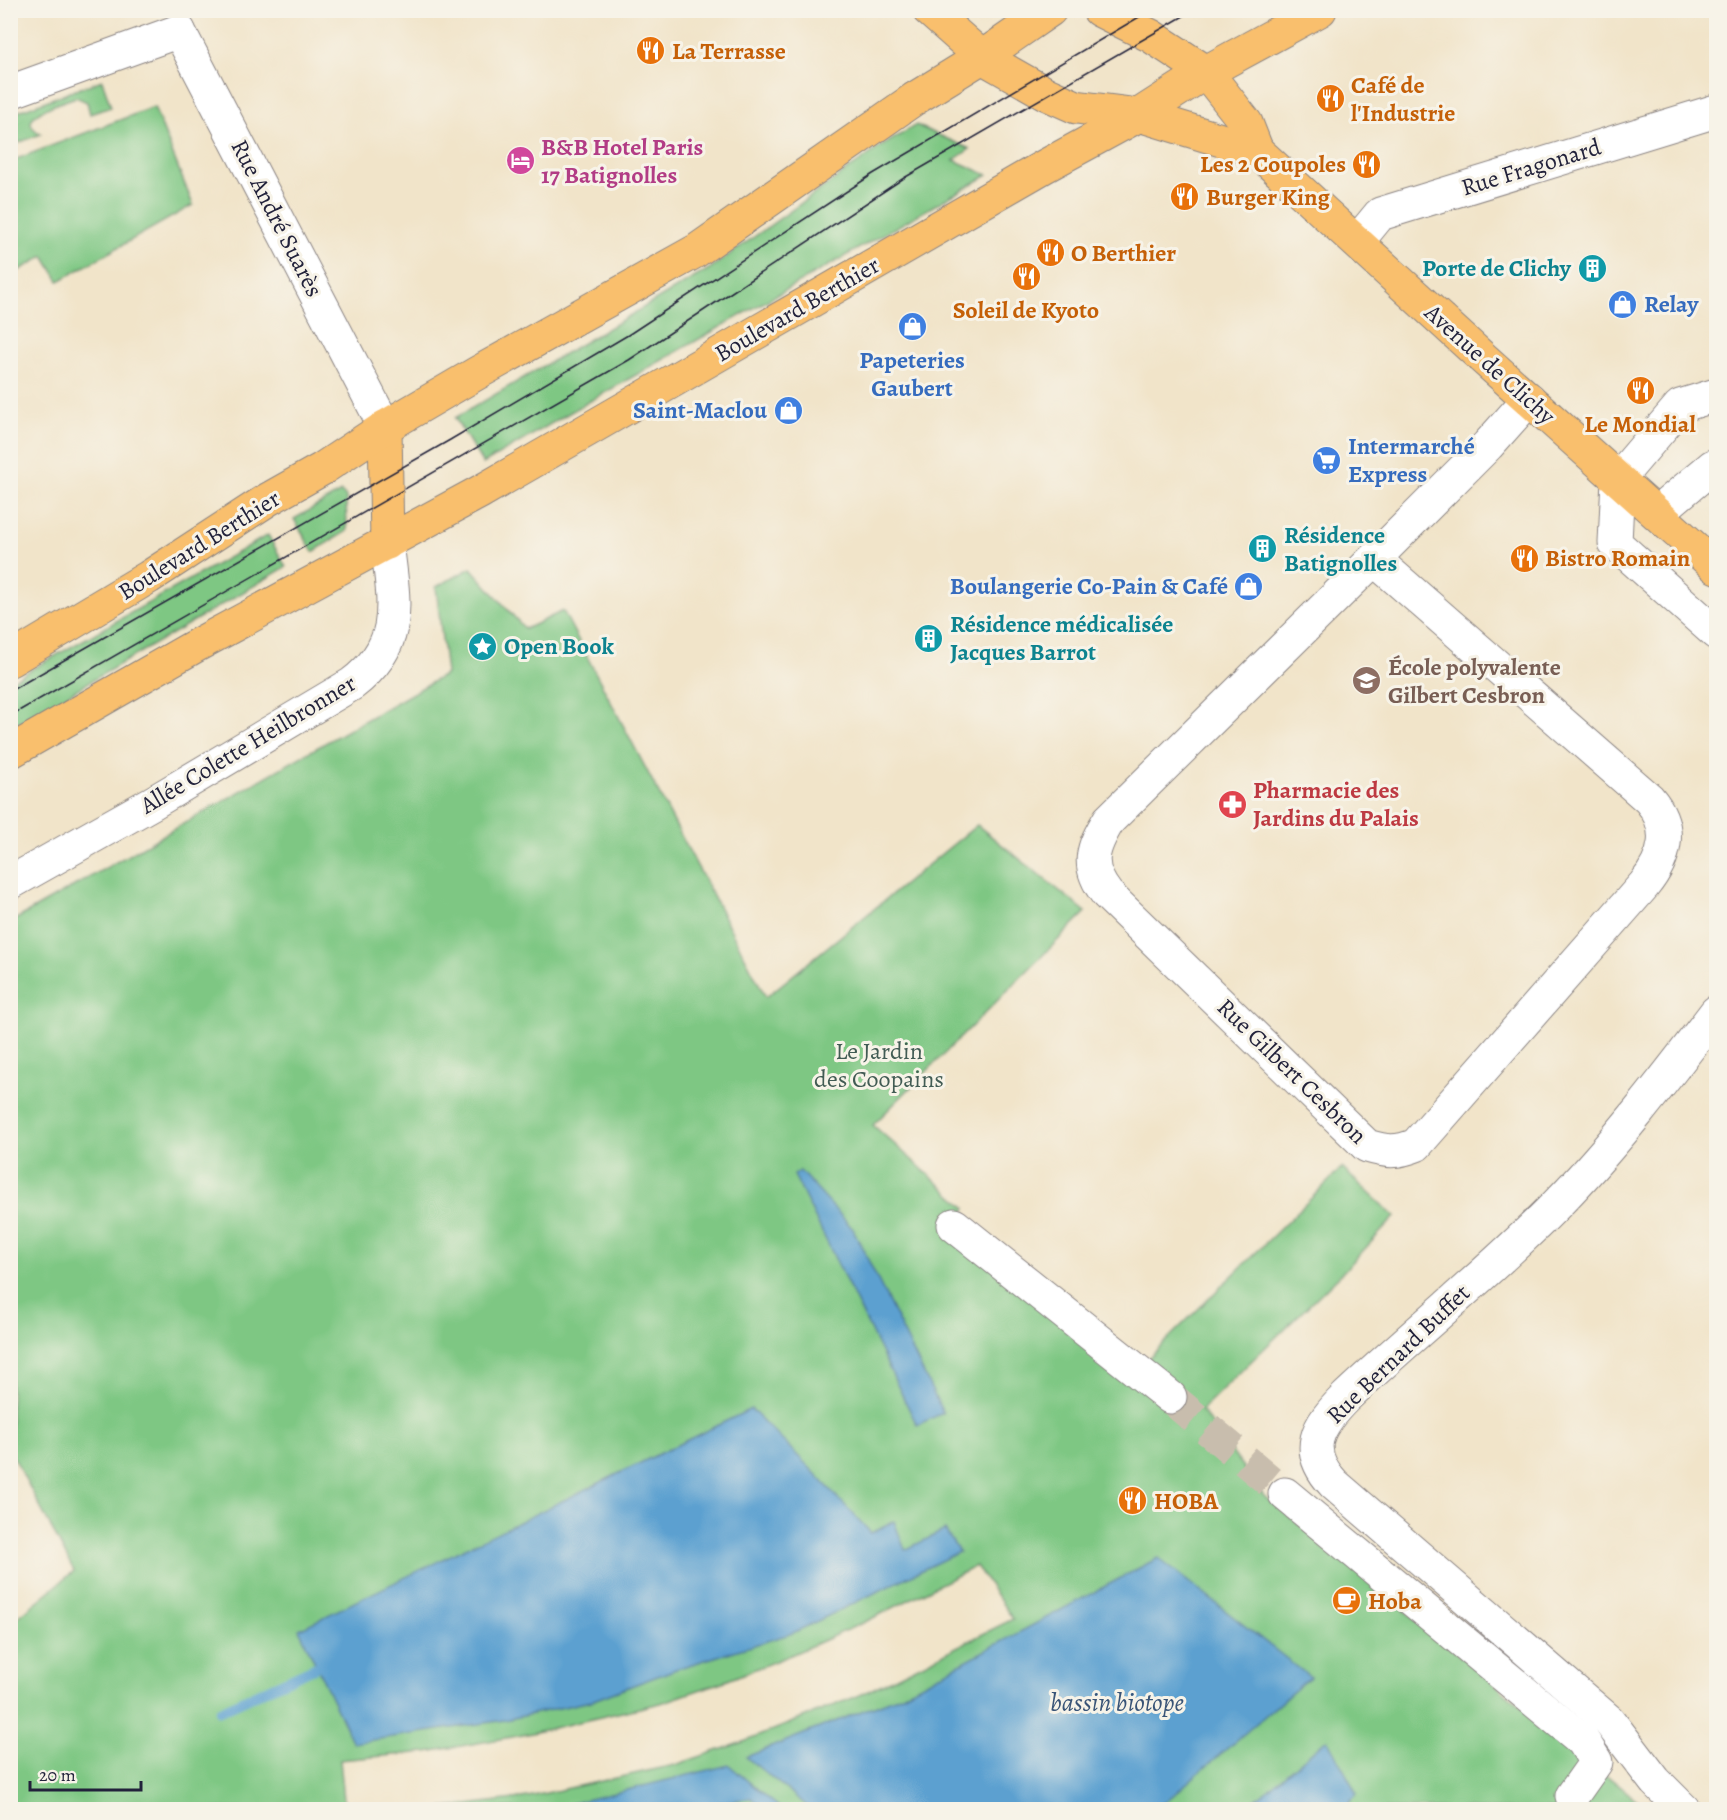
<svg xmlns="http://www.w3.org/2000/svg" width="1727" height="1820" viewBox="0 0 1727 1820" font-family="Alegreya,serif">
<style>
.green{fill:#7ec783;stroke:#50745f;stroke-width:1.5}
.water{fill:#5ca0d0;stroke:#3f6186;stroke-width:1.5}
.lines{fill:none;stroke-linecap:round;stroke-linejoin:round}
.stream{stroke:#5ca0d0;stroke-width:10}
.minor-tunnel{stroke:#c8bdad;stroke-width:33;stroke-dasharray:33 16;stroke-linecap:butt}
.minor-casing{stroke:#8a8382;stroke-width:35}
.major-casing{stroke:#8a8382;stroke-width:35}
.minor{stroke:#fff;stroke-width:33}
.major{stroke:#f9bf6d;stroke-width:33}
.tram{stroke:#22223b;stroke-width:1.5}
.labels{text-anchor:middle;stroke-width:6;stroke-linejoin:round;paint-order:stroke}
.food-label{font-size:24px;font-weight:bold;fill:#c56008;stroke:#f7f3e8;text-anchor:start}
.hotel-label{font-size:24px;font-weight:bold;fill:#b23c85;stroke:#f7f3e8;text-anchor:start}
.street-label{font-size:24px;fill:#22223b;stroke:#f7f3e8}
.culture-label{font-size:24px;font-weight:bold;fill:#0d838f;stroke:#f7f3e8;text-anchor:start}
.shop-label{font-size:24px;font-weight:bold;fill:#366cbe;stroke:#f7f3e8;text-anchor:start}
.education-label{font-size:24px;font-weight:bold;fill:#785e54;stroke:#f7f3e8;text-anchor:start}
.health-label{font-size:24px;font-weight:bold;fill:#be3a42;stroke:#f7f3e8;text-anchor:start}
.park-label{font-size:24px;fill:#425c54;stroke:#f7f3e8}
.water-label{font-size:26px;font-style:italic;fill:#395477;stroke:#f7f3e8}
</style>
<rect width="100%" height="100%" fill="#f7f3e8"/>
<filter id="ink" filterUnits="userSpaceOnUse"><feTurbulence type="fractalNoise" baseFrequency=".0167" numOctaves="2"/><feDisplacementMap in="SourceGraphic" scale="12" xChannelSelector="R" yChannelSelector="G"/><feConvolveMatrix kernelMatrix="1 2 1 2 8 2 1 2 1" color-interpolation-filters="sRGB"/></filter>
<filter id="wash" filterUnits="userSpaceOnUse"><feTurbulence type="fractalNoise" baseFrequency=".008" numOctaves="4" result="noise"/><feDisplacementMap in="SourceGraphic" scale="24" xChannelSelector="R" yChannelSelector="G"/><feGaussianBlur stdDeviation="1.35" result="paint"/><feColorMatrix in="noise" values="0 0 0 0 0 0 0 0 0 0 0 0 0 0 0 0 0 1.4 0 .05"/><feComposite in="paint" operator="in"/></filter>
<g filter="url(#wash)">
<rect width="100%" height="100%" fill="#f1e4c9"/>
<!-- green -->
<g class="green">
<path d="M 102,80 L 111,107 L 90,114 L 87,102 L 76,97 C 64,102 9,116 41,134 L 11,146 L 11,114 Z"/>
<path d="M 154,107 L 193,205 L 59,281 L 44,256 L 11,275 L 11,161 Z"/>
<path d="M 916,125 L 970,149 L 954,160 L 988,175 L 569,413 L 483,464 L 455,418 L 709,269 L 880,147 Z"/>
<path d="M 341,492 L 346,497 L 347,531 L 313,552 L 294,519 Z"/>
<path d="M 268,535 L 286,567 L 11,728 L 11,681 Z"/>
<path d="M 471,568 L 525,629 L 563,611 L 766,997 L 977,825 L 1086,912 L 873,1125 L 966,1208 L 954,1225 L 1132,1374 L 1342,1168 L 1395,1217 L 1340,1275 L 1201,1410 L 1264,1496 L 1648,1809 L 437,1809 L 528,1797 L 675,1765 L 746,1741 L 860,1695 L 1013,1619 L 976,1566 L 865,1622 L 793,1654 L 728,1680 L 661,1703 L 523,1735 L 427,1752 L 340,1760 L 345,1809 L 11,1809 L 11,1623 L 74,1571 L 11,1452 L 11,922 L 446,674 L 436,587 Z"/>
</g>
<!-- water -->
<g class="water">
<path d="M 800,1171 L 853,1229 L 943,1413 L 917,1425 L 794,1175 Z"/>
<path d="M 751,1409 L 811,1469 L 871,1533 L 894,1521 L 905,1550 L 945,1530 L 959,1552 L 793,1633 L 679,1668 L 591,1701 L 505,1720 L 353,1743 L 299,1629 Z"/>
<path d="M 1158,1558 L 1310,1677 L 1157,1809 L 811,1809 L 746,1757 L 902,1695 Z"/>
<path d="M 1327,1739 L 1357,1794 L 1344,1809 L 1245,1809 Z"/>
<path d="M 729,1765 L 781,1809 L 764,1809 L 751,1798 L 682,1809 L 537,1809 L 557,1807 Z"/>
</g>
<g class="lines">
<!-- stream -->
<path class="stream" d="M 220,1711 L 316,1667"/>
</g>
</g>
<g filter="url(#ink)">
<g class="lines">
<!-- minor-tunnel -->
<path class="minor-tunnel" d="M 1170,1397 L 1285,1494"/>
<defs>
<g id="minor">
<path d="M 179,31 L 385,427"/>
<path d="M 10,92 L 179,31"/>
<path d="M 1357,242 L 1380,214 L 1716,111"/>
<path d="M 1716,395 L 1680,406 L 1618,479 L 1615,543 L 1716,633"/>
<path d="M 1657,513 L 1713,466 L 1716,469"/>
<path d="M 1374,559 L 1649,799 C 1674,828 1666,858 1644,885 L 1416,1145 C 1396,1153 1387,1152 1367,1146 L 1107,894 C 1085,866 1092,848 1109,820 L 1374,559 L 1488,445 L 1529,399"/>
<path d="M 10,883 L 154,802 L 352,684 C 405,644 394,602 387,543"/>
<path d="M 954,1225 L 1170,1397"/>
<path d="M 1285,1494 L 1583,1741 L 1596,1762 L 1572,1796"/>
<path d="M 1684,1810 L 1655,1781 L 1609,1721 L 1334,1484 C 1302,1450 1317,1426 1346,1397 C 1414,1333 1488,1274 1554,1207 C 1613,1147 1665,1079 1716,1012"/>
</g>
<g id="major">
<path d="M 929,10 L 982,57 L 1047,94 L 1076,107 L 1139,115 L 1257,151 L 1484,359 L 1716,567"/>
<path d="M 1099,10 L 1151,36 L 1206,72 L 1246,123 L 1257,151"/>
<path d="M 385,427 L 387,543"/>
<path d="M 10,660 L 149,577 L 267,500 L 322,469 L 385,427 L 479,372 L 696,251 L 914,99 L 982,57 L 1050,10"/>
<path d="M 10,752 L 197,645 L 480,492 L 1045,166 L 1139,115 L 1206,72 L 1320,10"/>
</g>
</defs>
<!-- minor casing -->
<use href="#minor" class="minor-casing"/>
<!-- major casing -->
<use href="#major" class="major-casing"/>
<!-- minor -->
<use href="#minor" class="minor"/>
<!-- major -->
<use href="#major" class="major"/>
<!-- tram -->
<g class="tram">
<path d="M 10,691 L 450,440 L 628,335 L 873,174 L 1151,10"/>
<path d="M 10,716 L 629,360 L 904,178 L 1194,10"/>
</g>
</g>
</g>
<!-- icons -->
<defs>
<symbol id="restaurant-disc" viewBox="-11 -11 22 22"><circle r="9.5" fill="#e8710a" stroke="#f7f3e8"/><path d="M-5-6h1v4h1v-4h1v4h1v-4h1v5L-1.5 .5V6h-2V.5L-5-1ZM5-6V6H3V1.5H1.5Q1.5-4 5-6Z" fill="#fff"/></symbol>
<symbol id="hotel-disc" viewBox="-11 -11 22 22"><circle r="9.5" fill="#d1479c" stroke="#f7f3e8"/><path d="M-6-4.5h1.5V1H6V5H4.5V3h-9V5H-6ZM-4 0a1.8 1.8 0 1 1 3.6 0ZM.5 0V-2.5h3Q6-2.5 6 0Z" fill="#fff"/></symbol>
<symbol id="building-disc" viewBox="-11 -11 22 22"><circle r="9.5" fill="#0f9aa8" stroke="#f7f3e8"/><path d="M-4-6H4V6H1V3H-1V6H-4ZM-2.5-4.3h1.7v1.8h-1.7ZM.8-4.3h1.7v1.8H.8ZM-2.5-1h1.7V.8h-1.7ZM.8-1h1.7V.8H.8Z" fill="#fff"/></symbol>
<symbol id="shop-disc" viewBox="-11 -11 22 22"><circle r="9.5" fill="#3f7fe0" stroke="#f7f3e8"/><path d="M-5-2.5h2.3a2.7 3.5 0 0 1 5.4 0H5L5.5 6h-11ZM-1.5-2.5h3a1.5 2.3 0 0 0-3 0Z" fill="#fff"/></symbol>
<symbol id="supermarket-disc" viewBox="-11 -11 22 22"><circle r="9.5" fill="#3f7fe0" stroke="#f7f3e8"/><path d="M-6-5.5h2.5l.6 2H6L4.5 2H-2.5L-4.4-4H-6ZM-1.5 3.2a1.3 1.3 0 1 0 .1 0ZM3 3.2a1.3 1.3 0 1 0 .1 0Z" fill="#fff"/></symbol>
<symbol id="sight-disc" viewBox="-11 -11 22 22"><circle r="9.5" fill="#0f9aa8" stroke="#f7f3e8"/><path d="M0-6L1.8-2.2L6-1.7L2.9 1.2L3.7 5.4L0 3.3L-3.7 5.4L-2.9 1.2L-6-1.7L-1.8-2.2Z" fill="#fff"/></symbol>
<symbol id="school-disc" viewBox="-11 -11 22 22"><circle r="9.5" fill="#8d6e63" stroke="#f7f3e8"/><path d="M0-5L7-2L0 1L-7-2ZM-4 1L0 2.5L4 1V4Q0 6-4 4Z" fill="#fff"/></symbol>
<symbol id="pharmacy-disc" viewBox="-11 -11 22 22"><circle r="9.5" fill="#e0444e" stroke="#f7f3e8"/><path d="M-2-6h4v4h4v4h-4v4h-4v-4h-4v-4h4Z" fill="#fff"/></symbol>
<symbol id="cafe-disc" viewBox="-11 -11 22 22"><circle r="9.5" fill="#e8710a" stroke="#f7f3e8"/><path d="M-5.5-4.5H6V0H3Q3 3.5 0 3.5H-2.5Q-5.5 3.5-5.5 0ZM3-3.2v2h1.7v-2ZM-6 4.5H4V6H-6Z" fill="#fff"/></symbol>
</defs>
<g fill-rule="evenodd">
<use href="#restaurant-disc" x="634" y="34" width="33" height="33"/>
<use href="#restaurant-disc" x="1314" y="82" width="33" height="33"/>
<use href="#hotel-disc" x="504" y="144" width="33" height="33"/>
<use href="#restaurant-disc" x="1350" y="148" width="33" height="33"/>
<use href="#restaurant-disc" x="1168" y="180" width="33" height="33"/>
<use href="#restaurant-disc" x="1034" y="236" width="33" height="33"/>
<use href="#building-disc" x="1576" y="252" width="33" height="33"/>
<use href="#restaurant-disc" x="1010" y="260" width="33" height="33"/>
<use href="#shop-disc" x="1606" y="288" width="33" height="33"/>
<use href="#shop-disc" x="896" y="310" width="33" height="33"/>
<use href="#restaurant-disc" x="1624" y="374" width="33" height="33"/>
<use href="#shop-disc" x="772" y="394" width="33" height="33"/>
<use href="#supermarket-disc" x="1310" y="444" width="33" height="33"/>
<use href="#building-disc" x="1246" y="532" width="33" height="33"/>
<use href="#restaurant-disc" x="1508" y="542" width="33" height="33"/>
<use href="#shop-disc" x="1232" y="570" width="33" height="33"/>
<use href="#building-disc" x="912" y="622" width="33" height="33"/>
<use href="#sight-disc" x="466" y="630" width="33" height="33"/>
<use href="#school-disc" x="1350" y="664" width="33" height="33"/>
<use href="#pharmacy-disc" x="1216" y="788" width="33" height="33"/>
<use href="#restaurant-disc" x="1116" y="1484" width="33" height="33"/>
<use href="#cafe-disc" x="1330" y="1584" width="33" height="33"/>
</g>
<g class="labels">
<!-- food labels -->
<g class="food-label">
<text x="672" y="59">La Terrasse</text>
<text x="1351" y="93">Café de<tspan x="1351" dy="28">l'Industrie</tspan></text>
<text x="1346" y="172" text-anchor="end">Les 2 Coupoles</text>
<text x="1206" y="205">Burger King</text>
<text x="1071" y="261">O Berthier</text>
<text x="1026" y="318" text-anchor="middle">Soleil de Kyoto</text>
<text x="1640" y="432" text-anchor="middle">Le Mondial</text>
<text x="1545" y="566">Bistro Romain</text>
<text x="1154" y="1509">HOBA</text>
<text x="1368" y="1609">Hoba</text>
</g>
<!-- hotel labels -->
<g class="hotel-label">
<text x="541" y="155">B&amp;B Hotel Paris<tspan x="541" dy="28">17 Batignolles</tspan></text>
</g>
<!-- street labels -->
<g class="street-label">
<text transform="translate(1531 167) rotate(-17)" y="8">Rue Fragonard</text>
<text transform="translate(277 218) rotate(63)" y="8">Rue André Suarès</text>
<text transform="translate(797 309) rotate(-30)" y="8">Boulevard Berthier</text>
<text transform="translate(1490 364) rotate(42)" y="8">Avenue de Clichy</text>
<text transform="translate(199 545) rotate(-32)" y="8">Boulevard Berthier</text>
<text transform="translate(248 744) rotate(-31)" y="8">Allée Colette Heilbronner</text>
<text transform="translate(1292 1071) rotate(44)" y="8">Rue Gilbert Cesbron</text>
<text transform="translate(1398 1354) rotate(-44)" y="8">Rue Bernard Buffet</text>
</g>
<!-- culture labels -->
<g class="culture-label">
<text x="1571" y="276" text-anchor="end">Porte de Clichy</text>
<text x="1284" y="543">Résidence<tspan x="1284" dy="28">Batignolles</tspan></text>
<text x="950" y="632">Résidence médicalisée<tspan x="950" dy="28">Jacques Barrot</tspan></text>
<text x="504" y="654">Open Book</text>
</g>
<!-- shop labels -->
<g class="shop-label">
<text x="1644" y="312">Relay</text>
<text x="912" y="368" text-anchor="middle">Papeteries<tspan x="912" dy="28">Gaubert</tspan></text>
<text x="767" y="418" text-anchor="end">Saint-Maclou</text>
<text x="1348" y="454">Intermarché<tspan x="1348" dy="28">Express</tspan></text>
<text x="1228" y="594" text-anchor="end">Boulangerie Co-Pain &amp; Café</text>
</g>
<!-- education labels -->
<g class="education-label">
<text x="1388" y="675">École polyvalente<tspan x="1388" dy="28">Gilbert Cesbron</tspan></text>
</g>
<!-- health labels -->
<g class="health-label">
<text x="1253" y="798">Pharmacie des<tspan x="1253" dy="28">Jardins du Palais</tspan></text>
</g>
<!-- park labels -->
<g class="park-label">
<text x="879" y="1059">Le Jardin<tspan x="879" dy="28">des Coopains</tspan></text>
</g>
<!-- water labels -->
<g class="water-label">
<text x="1117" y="1711">bassin biotope</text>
</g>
</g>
<!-- margin -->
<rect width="1727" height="1820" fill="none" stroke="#f7f3e8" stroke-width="36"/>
<!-- scale -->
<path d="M30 1781v9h111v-9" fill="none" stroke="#22223b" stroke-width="3"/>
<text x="39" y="1781" font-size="18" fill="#22223b" stroke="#f7f3e8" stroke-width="4.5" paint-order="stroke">20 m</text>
</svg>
